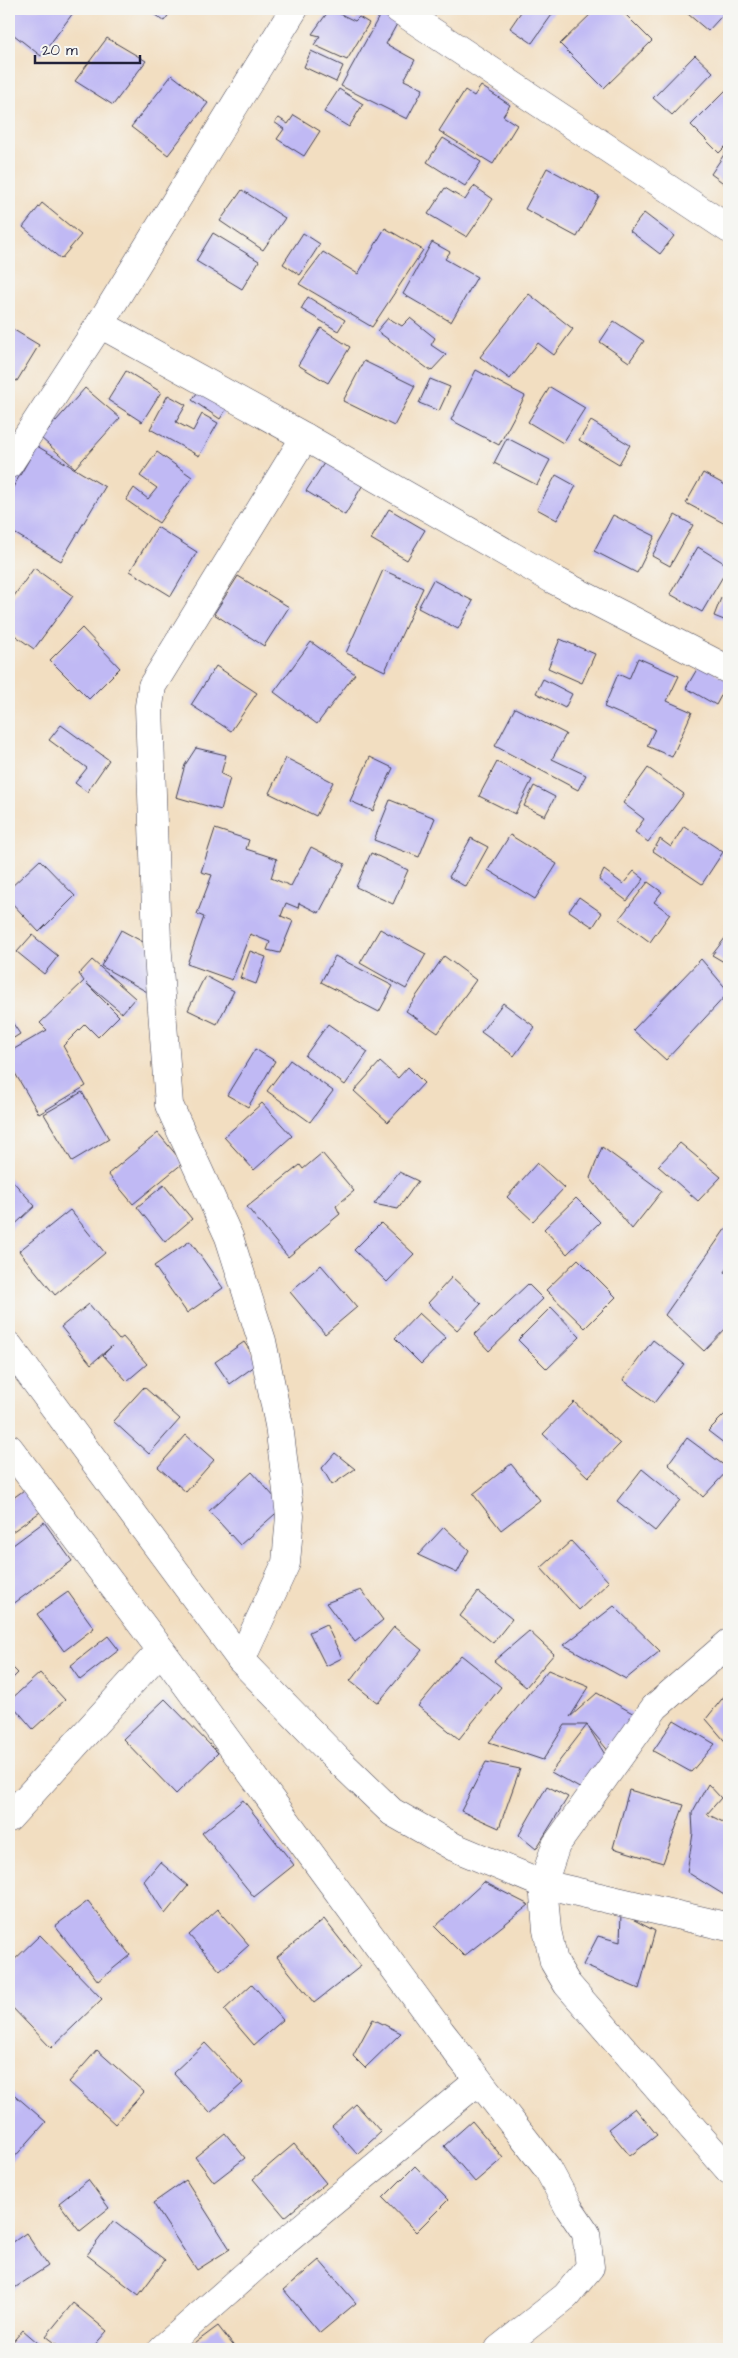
<svg xmlns="http://www.w3.org/2000/svg" width="738" height="2358" viewBox="0 0 738 2358" font-family="'Architects Daughter',sans-serif">
<style>
.building{fill:#c0b9f4}
.lines{fill:none;stroke-linecap:round;stroke-linejoin:round}
.minor-casing{stroke:#413e4f;stroke-width:29}
.minor{stroke:#fff;stroke-width:28}
</style>
<rect width="100%" height="100%" fill="#f6f6f2"/>
<filter id="ink" filterUnits="userSpaceOnUse"><feTurbulence type="fractalNoise" baseFrequency=".02" numOctaves="2"/><feDisplacementMap in="SourceGraphic" scale="10" xChannelSelector="R" yChannelSelector="G"/><feConvolveMatrix kernelMatrix="1 2 1 2 8 2 1 2 1" color-interpolation-filters="sRGB"/></filter>
<filter id="wash" filterUnits="userSpaceOnUse"><feTurbulence type="fractalNoise" baseFrequency=".0096" numOctaves="4" result="noise"/><feDisplacementMap in="SourceGraphic" scale="20" xChannelSelector="R" yChannelSelector="G"/><feGaussianBlur stdDeviation="1.12" result="paint"/><feColorMatrix in="noise" values="0 0 0 0 0 0 0 0 0 0 0 0 0 0 0 0 0 1.4 0 .05"/><feComposite in="paint" operator="in"/></filter>
<g filter="url(#wash)">
<rect width="100%" height="100%" fill="#f2dec1"/>
<g id="blocks">
<!-- building -->
<g class="building">
<path d="M 9,9 L 76,9 L 41,56 L 9,31 Z"/>
<path d="M 146,9 L 173,9 L 164,21 Z"/>
<path d="M 330,9 L 355,21 L 359,17 L 369,23 L 347,60 L 314,45 L 320,36 L 312,34 Z"/>
<path d="M 523,9 L 556,9 L 532,43 L 510,28 Z"/>
<path d="M 596,9 L 624,9 L 622,11 L 652,41 L 604,88 L 560,44 Z"/>
<path d="M 682,9 L 728,9 L 708,31 Z"/>
<path d="M 381,13 L 398,22 L 386,44 L 415,60 L 404,80 L 423,89 L 407,119 L 341,86 Z"/>
<path d="M 107,38 L 146,61 L 113,105 L 75,81 Z"/>
<path d="M 311,51 L 343,66 L 336,82 L 304,67 Z"/>
<path d="M 695,55 L 713,72 L 672,115 L 653,98 Z"/>
<path d="M 172,75 L 208,103 L 168,155 L 131,127 Z"/>
<path d="M 481,86 L 510,105 L 503,116 L 517,125 L 493,164 L 439,131 L 465,90 L 474,96 Z"/>
<path d="M 729,87 L 729,143 L 719,153 L 691,125 Z"/>
<path d="M 339,89 L 363,104 L 349,127 L 324,112 Z"/>
<path d="M 294,115 L 320,131 L 304,156 L 277,139 L 284,129 L 274,122 L 279,118 L 288,124 Z"/>
<path d="M 443,138 L 481,162 L 465,186 L 427,162 Z"/>
<path d="M 729,147 L 729,187 L 711,174 Z"/>
<path d="M 547,168 L 599,196 L 577,237 L 525,209 Z"/>
<path d="M 474,186 L 493,199 L 467,237 L 428,214 L 445,188 L 465,200 Z"/>
<path d="M 242,190 L 285,218 L 263,250 L 220,221 Z"/>
<path d="M 42,203 L 81,235 L 61,259 L 23,227 Z"/>
<path d="M 644,213 L 674,236 L 660,254 L 630,231 Z"/>
<path d="M 385,228 L 423,250 L 372,327 L 299,284 L 323,252 L 358,274 Z"/>
<path d="M 213,233 L 259,261 L 242,289 L 196,261 Z"/>
<path d="M 303,233 L 320,244 L 300,275 L 283,264 Z"/>
<path d="M 432,242 L 450,252 L 445,259 L 477,277 L 451,322 L 403,294 Z"/>
<path d="M 529,294 L 573,329 L 554,355 L 538,343 L 510,379 L 480,357 Z"/>
<path d="M 308,297 L 345,320 L 338,331 L 301,309 Z"/>
<path d="M 388,318 L 402,326 L 410,318 L 435,338 L 431,345 L 446,355 L 431,371 L 377,331 Z"/>
<path d="M 614,321 L 644,341 L 629,362 L 600,342 Z"/>
<path d="M 9,327 L 39,345 L 17,381 L 9,377 Z"/>
<path d="M 321,328 L 350,347 L 328,383 L 298,365 Z"/>
<path d="M 364,361 L 415,386 L 394,426 L 343,401 Z"/>
<path d="M 476,370 L 525,396 L 499,445 L 451,420 Z"/>
<path d="M 126,371 L 161,392 L 142,422 L 108,400 Z"/>
<path d="M 430,379 L 450,387 L 439,411 L 419,403 Z"/>
<path d="M 202,386 L 229,405 L 220,419 L 192,400 Z"/>
<path d="M 550,387 L 585,408 L 563,443 L 528,422 Z"/>
<path d="M 85,388 L 120,418 L 75,468 L 41,438 Z"/>
<path d="M 168,395 L 186,405 L 176,422 L 193,431 L 202,414 L 218,423 L 199,456 L 150,429 Z"/>
<path d="M 591,421 L 630,445 L 619,464 L 579,440 Z"/>
<path d="M 507,438 L 550,460 L 537,485 L 494,463 Z"/>
<path d="M 37,446 L 105,487 L 61,561 L 9,530 L 9,494 Z"/>
<path d="M 157,452 L 192,477 L 159,523 L 126,500 L 134,488 L 148,499 L 157,488 L 140,476 Z"/>
<path d="M 326,460 L 364,483 L 345,515 L 306,491 Z"/>
<path d="M 703,473 L 729,487 L 729,526 L 686,503 Z"/>
<path d="M 556,475 L 576,486 L 557,520 L 537,509 Z"/>
<path d="M 389,509 L 425,530 L 407,560 L 371,539 Z"/>
<path d="M 613,515 L 655,536 L 637,573 L 594,551 Z"/>
<path d="M 675,515 L 693,525 L 670,566 L 652,556 Z"/>
<path d="M 157,527 L 197,552 L 171,596 L 130,571 Z"/>
<path d="M 698,547 L 729,566 L 702,612 L 670,594 Z"/>
<path d="M 34,568 L 73,596 L 34,649 L 9,631 L 9,603 Z"/>
<path d="M 383,570 L 423,588 L 385,671 L 346,653 Z"/>
<path d="M 238,576 L 289,607 L 264,646 L 214,614 Z"/>
<path d="M 433,580 L 473,601 L 458,629 L 418,608 Z"/>
<path d="M 721,598 L 729,602 L 729,622 L 714,616 Z"/>
<path d="M 82,628 L 120,668 L 89,699 L 50,660 Z"/>
<path d="M 560,639 L 595,654 L 582,683 L 548,668 Z"/>
<path d="M 311,642 L 355,674 L 317,724 L 274,692 Z"/>
<path d="M 638,658 L 679,676 L 667,701 L 692,712 L 672,757 L 647,746 L 655,729 L 604,707 L 618,674 L 629,679 Z"/>
<path d="M 700,664 L 729,681 L 716,705 L 686,688 Z"/>
<path d="M 216,666 L 257,693 L 231,731 L 191,705 Z"/>
<path d="M 543,679 L 572,694 L 565,708 L 536,693 Z"/>
<path d="M 515,708 L 566,734 L 552,759 L 586,775 L 578,790 L 495,746 Z"/>
<path d="M 61,725 L 109,760 L 87,792 L 75,783 L 87,768 L 49,740 Z"/>
<path d="M 196,748 L 226,755 L 221,774 L 230,778 L 221,810 L 176,797 L 185,765 Z"/>
<path d="M 370,757 L 393,768 L 373,811 L 350,801 Z"/>
<path d="M 286,758 L 333,782 L 316,816 L 269,793 Z"/>
<path d="M 497,762 L 532,780 L 515,814 L 479,796 Z"/>
<path d="M 648,768 L 684,794 L 648,842 L 635,832 L 644,819 L 623,803 Z"/>
<path d="M 534,786 L 555,797 L 545,816 L 524,806 Z"/>
<path d="M 390,800 L 435,818 L 419,857 L 374,840 Z"/>
<path d="M 684,826 L 723,852 L 702,884 L 653,851 L 660,839 L 671,847 Z"/>
<path d="M 215,829 L 249,840 L 246,849 L 277,859 L 271,878 L 291,886 L 311,847 L 345,864 L 319,913 L 299,903 L 298,908 L 286,903 L 281,916 L 293,921 L 280,953 L 267,950 L 270,942 L 250,934 L 232,980 L 187,964 L 204,917 L 197,914 L 212,875 L 201,872 Z"/>
<path d="M 510,835 L 557,864 L 535,899 L 488,870 Z"/>
<path d="M 471,838 L 488,847 L 466,887 L 449,877 Z"/>
<path d="M 371,853 L 408,870 L 393,904 L 356,887 Z"/>
<path d="M 40,860 L 75,896 L 39,932 L 9,900 L 9,889 Z"/>
<path d="M 604,870 L 623,884 L 634,871 L 644,879 L 627,901 L 599,880 Z"/>
<path d="M 648,882 L 662,892 L 654,902 L 670,914 L 650,942 L 619,919 Z"/>
<path d="M 579,897 L 602,913 L 593,927 L 569,911 Z"/>
<path d="M 380,929 L 426,954 L 406,989 L 360,963 Z"/>
<path d="M 121,930 L 169,956 L 149,993 L 101,966 Z"/>
<path d="M 729,933 L 729,965 L 712,955 Z"/>
<path d="M 32,935 L 58,956 L 44,974 L 17,952 Z"/>
<path d="M 250,951 L 266,957 L 256,984 L 240,978 Z"/>
<path d="M 335,956 L 393,986 L 379,1012 L 321,982 Z"/>
<path d="M 444,956 L 476,980 L 438,1033 L 406,1011 Z"/>
<path d="M 701,959 L 729,992 L 666,1060 L 633,1030 Z"/>
<path d="M 92,960 L 135,998 L 122,1013 L 86,983 L 119,1016 L 98,1037 L 85,1024 L 63,1046 L 86,1086 L 39,1114 L 9,1063 L 9,1052 L 47,1030 L 40,1023 L 84,981 L 79,974 Z"/>
<path d="M 205,976 L 234,991 L 217,1024 L 188,1010 Z"/>
<path d="M 503,1003 L 535,1027 L 514,1056 L 481,1032 Z"/>
<path d="M 10,1019 L 20,1034 L 9,1041 L 9,1020 Z"/>
<path d="M 328,1024 L 368,1052 L 345,1085 L 305,1056 Z"/>
<path d="M 255,1049 L 275,1061 L 248,1107 L 227,1095 Z"/>
<path d="M 290,1060 L 333,1091 L 310,1122 L 267,1091 Z"/>
<path d="M 380,1062 L 398,1078 L 408,1067 L 424,1083 L 388,1122 L 354,1091 Z"/>
<path d="M 82,1092 L 109,1139 L 72,1161 L 44,1114 Z"/>
<path d="M 262,1103 L 292,1136 L 254,1170 L 224,1137 Z"/>
<path d="M 158,1133 L 183,1163 L 133,1204 L 108,1174 Z"/>
<path d="M 680,1143 L 721,1177 L 698,1201 L 658,1166 Z"/>
<path d="M 602,1147 L 662,1191 L 632,1229 L 590,1178 Z"/>
<path d="M 322,1153 L 354,1191 L 336,1206 L 340,1214 L 288,1257 L 247,1207 L 300,1165 L 303,1169 Z"/>
<path d="M 537,1163 L 564,1188 L 533,1221 L 507,1197 Z"/>
<path d="M 399,1172 L 418,1181 L 398,1209 L 374,1204 Z"/>
<path d="M 9,1177 L 35,1206 L 9,1230 Z"/>
<path d="M 164,1185 L 192,1219 L 165,1242 L 137,1207 Z"/>
<path d="M 576,1198 L 600,1222 L 567,1254 L 544,1229 Z"/>
<path d="M 70,1210 L 105,1253 L 55,1295 L 19,1251 Z"/>
<path d="M 381,1223 L 414,1254 L 387,1282 L 354,1250 Z"/>
<path d="M 726,1228 L 729,1230 L 729,1266 L 725,1272 L 729,1276 L 729,1325 L 704,1351 L 665,1315 Z"/>
<path d="M 190,1241 L 223,1288 L 187,1313 L 154,1266 Z"/>
<path d="M 578,1259 L 616,1297 L 585,1328 L 546,1290 Z"/>
<path d="M 321,1265 L 357,1307 L 325,1334 L 290,1292 Z"/>
<path d="M 452,1277 L 481,1304 L 457,1330 L 428,1303 Z"/>
<path d="M 528,1284 L 543,1299 L 489,1351 L 474,1335 Z"/>
<path d="M 89,1304 L 119,1340 L 123,1337 L 147,1364 L 127,1381 L 103,1355 L 112,1346 L 91,1364 L 61,1327 Z"/>
<path d="M 551,1307 L 580,1337 L 547,1369 L 518,1340 Z"/>
<path d="M 419,1313 L 446,1338 L 421,1364 L 395,1338 Z"/>
<path d="M 653,1340 L 684,1364 L 654,1403 L 623,1380 Z"/>
<path d="M 244,1342 L 259,1363 L 230,1384 L 215,1362 Z"/>
<path d="M 144,1387 L 180,1419 L 149,1454 L 113,1421 Z"/>
<path d="M 574,1402 L 620,1444 L 588,1477 L 543,1434 Z"/>
<path d="M 729,1410 L 729,1447 L 708,1431 Z"/>
<path d="M 186,1435 L 214,1460 L 186,1492 L 158,1467 Z"/>
<path d="M 687,1438 L 729,1469 L 703,1497 L 668,1464 Z"/>
<path d="M 335,1453 L 355,1469 L 332,1485 L 322,1468 Z"/>
<path d="M 511,1464 L 540,1500 L 501,1530 L 473,1494 Z"/>
<path d="M 642,1469 L 680,1500 L 655,1531 L 617,1501 Z"/>
<path d="M 252,1472 L 283,1507 L 240,1545 L 209,1511 Z"/>
<path d="M 27,1488 L 43,1510 L 9,1534 L 9,1501 Z"/>
<path d="M 44,1522 L 72,1561 L 9,1607 L 9,1548 Z"/>
<path d="M 444,1527 L 469,1550 L 457,1573 L 418,1555 Z"/>
<path d="M 571,1541 L 609,1582 L 579,1610 L 541,1568 Z"/>
<path d="M 361,1590 L 383,1620 L 355,1642 L 326,1603 Z"/>
<path d="M 68,1592 L 94,1628 L 64,1651 L 37,1614 Z"/>
<path d="M 478,1592 L 512,1619 L 493,1643 L 460,1616 Z"/>
<path d="M 614,1606 L 660,1651 L 626,1679 L 564,1645 Z"/>
<path d="M 326,1624 L 342,1658 L 326,1666 L 309,1632 Z"/>
<path d="M 394,1627 L 422,1650 L 378,1703 L 350,1681 Z"/>
<path d="M 529,1631 L 554,1654 L 526,1687 L 494,1661 Z"/>
<path d="M 108,1636 L 119,1650 L 80,1680 L 70,1666 Z"/>
<path d="M 461,1655 L 501,1687 L 459,1739 L 418,1706 Z"/>
<path d="M 9,1664 L 18,1673 L 9,1682 Z"/>
<path d="M 548,1670 L 589,1687 L 570,1717 L 597,1693 L 636,1715 L 610,1753 L 587,1725 L 565,1725 L 543,1760 L 489,1742 Z"/>
<path d="M 40,1673 L 65,1700 L 33,1729 L 9,1701 Z"/>
<path d="M 729,1690 L 729,1746 L 706,1719 Z"/>
<path d="M 165,1699 L 218,1753 L 176,1794 L 123,1739 Z"/>
<path d="M 674,1720 L 715,1744 L 691,1772 L 653,1751 Z"/>
<path d="M 587,1725 L 612,1766 L 583,1790 L 551,1772 Z"/>
<path d="M 486,1762 L 520,1769 L 499,1828 L 461,1811 Z"/>
<path d="M 708,1784 L 721,1798 L 707,1814 L 729,1825 L 729,1898 L 687,1872 L 693,1833 L 692,1813 Z"/>
<path d="M 547,1786 L 568,1797 L 536,1849 L 519,1835 Z"/>
<path d="M 629,1790 L 684,1805 L 663,1863 L 613,1848 Z"/>
<path d="M 243,1800 L 294,1865 L 254,1897 L 202,1833 Z"/>
<path d="M 160,1862 L 188,1886 L 165,1914 L 144,1881 Z"/>
<path d="M 484,1882 L 529,1905 L 464,1956 L 435,1927 Z"/>
<path d="M 88,1901 L 130,1955 L 98,1981 L 55,1926 Z"/>
<path d="M 218,1909 L 249,1945 L 220,1971 L 189,1935 Z"/>
<path d="M 621,1913 L 655,1931 L 639,1989 L 583,1965 L 598,1936 L 620,1942 Z"/>
<path d="M 324,1919 L 361,1966 L 314,2003 L 277,1957 Z"/>
<path d="M 40,1935 L 102,1999 L 51,2048 L 9,2004 L 9,1965 Z"/>
<path d="M 252,1984 L 283,2020 L 254,2045 L 224,2010 Z"/>
<path d="M 373,2019 L 401,2033 L 365,2068 L 353,2056 Z"/>
<path d="M 205,2043 L 243,2083 L 210,2113 L 173,2073 Z"/>
<path d="M 97,2050 L 144,2092 L 115,2124 L 69,2082 Z"/>
<path d="M 9,2090 L 46,2122 L 11,2161 L 9,2159 Z"/>
<path d="M 356,2104 L 381,2132 L 357,2154 L 332,2126 Z"/>
<path d="M 635,2108 L 657,2135 L 630,2156 L 608,2129 Z"/>
<path d="M 472,2121 L 503,2158 L 475,2182 L 444,2146 Z"/>
<path d="M 225,2133 L 245,2158 L 214,2182 L 195,2157 Z"/>
<path d="M 294,2144 L 326,2183 L 285,2217 L 253,2179 Z"/>
<path d="M 415,2166 L 448,2200 L 416,2232 L 383,2198 Z"/>
<path d="M 88,2180 L 109,2208 L 80,2231 L 59,2203 Z"/>
<path d="M 186,2180 L 230,2249 L 197,2270 L 153,2203 Z"/>
<path d="M 113,2221 L 165,2260 L 139,2295 L 87,2255 Z"/>
<path d="M 26,2233 L 48,2266 L 13,2289 L 9,2283 L 9,2245 Z"/>
<path d="M 319,2260 L 356,2303 L 320,2333 L 284,2290 Z"/>
<path d="M 73,2303 L 107,2331 L 91,2349 L 63,2349 L 46,2336 Z"/>
<path d="M 218,2326 L 236,2349 L 187,2349 Z"/>
<path d="M 23,2330 L 45,2349 L 9,2349 L 9,2346 Z"/>
</g>
</g>
</g>
<g filter="url(#ink)">
<use href="#blocks" fill-opacity="0" stroke="#413e4f" stroke-width="1"/>
<g class="lines">
<defs>
<g id="minor">
<path d="M 398,9 L 729,229"/>
<path d="M 100,324 L 305,437 L 552,579 L 729,670"/>
<path d="M 9,464 L 100,324 L 294,9"/>
<path d="M 9,1346 L 241,1660 L 339,1761 L 392,1812 L 454,1847 L 543,1884 L 729,1927"/>
<path d="M 9,1448 L 161,1650 L 441,2032 L 548,2169 L 569,2208 L 586,2233 L 590,2267 L 566,2296 L 499,2349"/>
<path d="M 729,1643 L 655,1707 L 556,1845 L 543,1884 L 547,1930 L 554,1962 L 567,1984 L 729,2170"/>
<path d="M 241,1660 L 286,1563 L 290,1516 L 279,1425 L 262,1341 L 229,1237 L 169,1105 L 157,941 L 149,706 L 152,686 L 305,437"/>
<path d="M 9,1818 L 161,1650"/>
<path d="M 162,2349 L 257,2265 L 478,2081"/>
</g>
</defs>
<!-- minor casing -->
<use href="#minor" class="minor-casing"/>
<!-- minor -->
<use href="#minor" class="minor"/>
</g>
</g>
<!-- margin -->
<rect width="738" height="2358" fill="none" stroke="#f6f6f2" stroke-width="30"/>
<!-- scale -->
<path d="M35 55v8h105v-8" fill="none" stroke="#22223b" stroke-width="2.5"/>
<text x="42" y="55" font-size="15" fill="#22223b" stroke="#f6f6f2" stroke-width="4" paint-order="stroke">20 m</text>
</svg>
